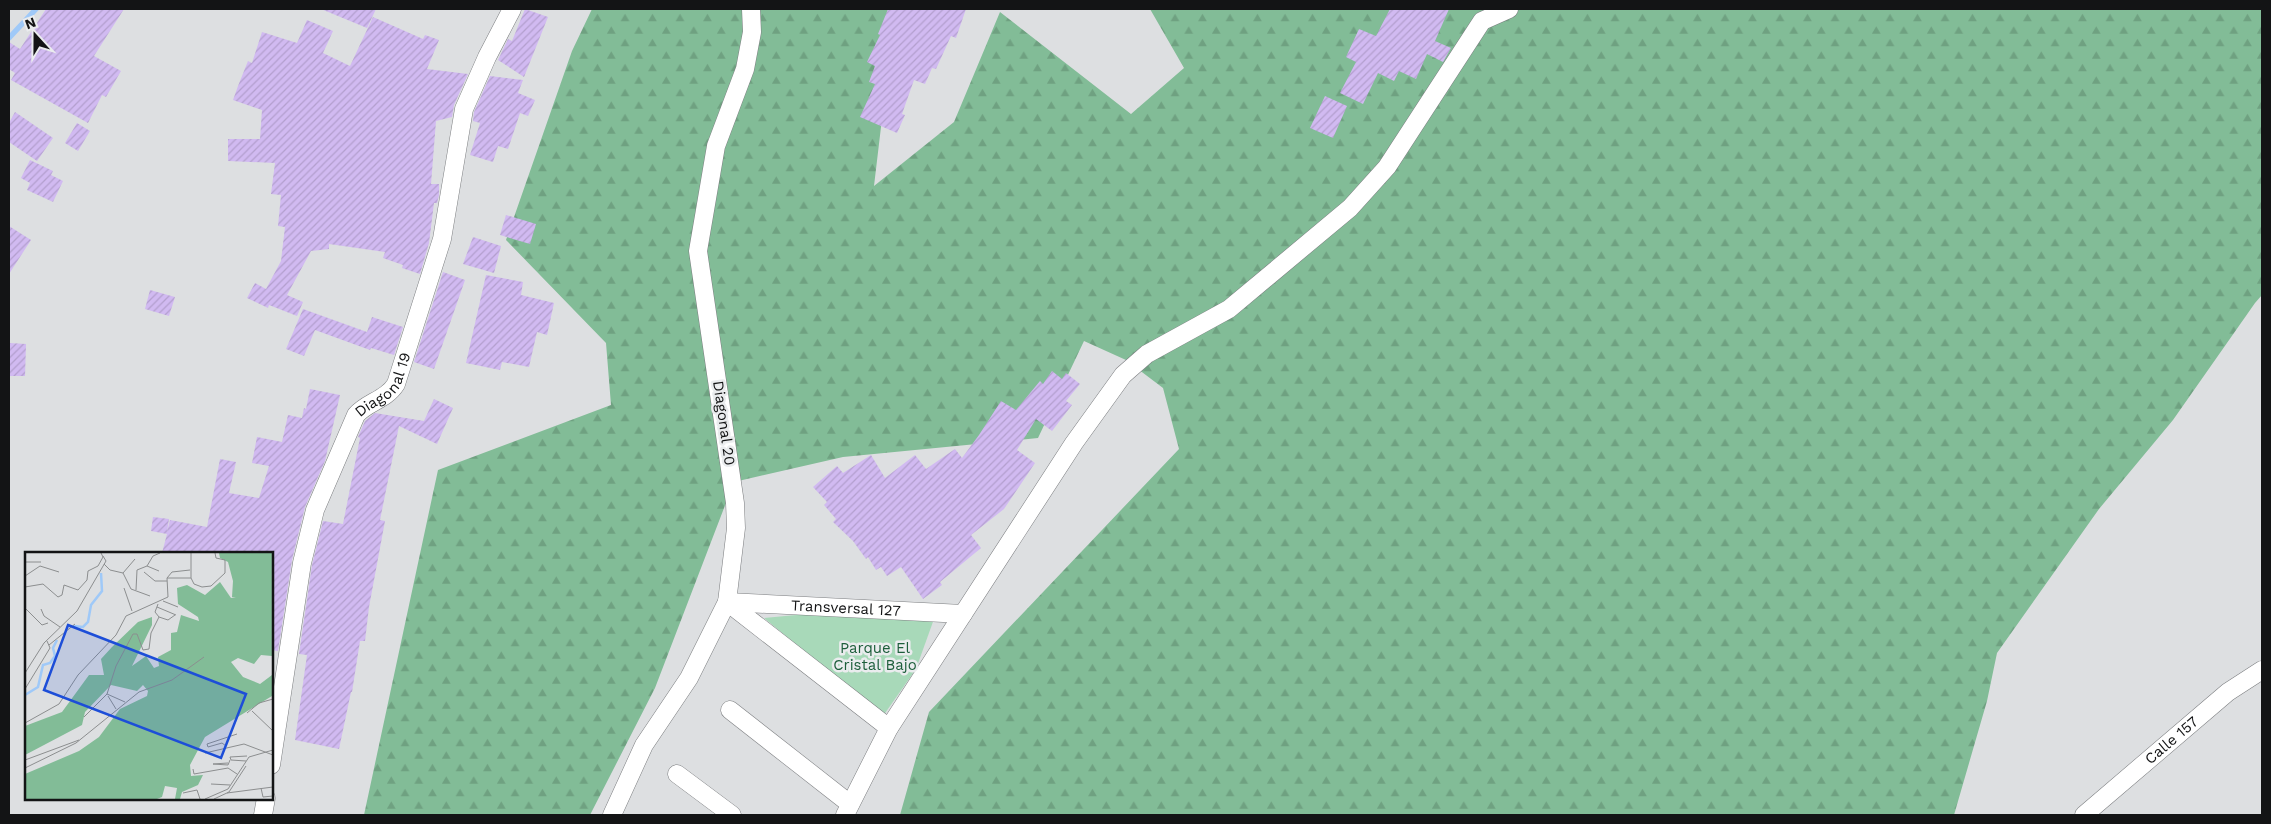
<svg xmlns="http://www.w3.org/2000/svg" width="2271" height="824" viewBox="0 0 2271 824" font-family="'Work Sans',sans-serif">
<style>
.green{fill:#a8d9b9}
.forest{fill:url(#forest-firs)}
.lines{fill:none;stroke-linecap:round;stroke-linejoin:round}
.stream{stroke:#9fc9f8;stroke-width:5.5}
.building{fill:url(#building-hatch)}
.street-casing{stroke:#7c7e80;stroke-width:19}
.street{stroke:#fff;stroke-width:18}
.labels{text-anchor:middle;stroke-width:5;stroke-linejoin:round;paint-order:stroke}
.street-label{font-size:15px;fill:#131415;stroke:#eaecee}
.park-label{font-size:15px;fill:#1d5e3b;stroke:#eaecee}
.inset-river{fill:none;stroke:#9fc9f8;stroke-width:2.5}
.inset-road{fill:none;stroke:#8c8e8f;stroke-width:1}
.view{fill:#1d4ed8;fill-opacity:0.15;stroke:#1d4ed8;stroke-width:2.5}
.inset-edge{fill:none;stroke:#131415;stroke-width:2.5}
</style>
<defs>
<pattern id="forest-firs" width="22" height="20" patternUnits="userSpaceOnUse" patternTransform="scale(1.25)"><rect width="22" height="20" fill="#82bc97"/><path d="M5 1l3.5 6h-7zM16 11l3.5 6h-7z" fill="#6fa181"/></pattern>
<pattern id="building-hatch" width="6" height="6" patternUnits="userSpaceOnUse" patternTransform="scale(1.25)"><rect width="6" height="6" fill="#d1baf1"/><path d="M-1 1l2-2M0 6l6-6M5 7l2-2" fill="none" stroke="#b39fce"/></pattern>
</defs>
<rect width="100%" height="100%" fill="#dddfe1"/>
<!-- green -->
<path class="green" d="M 828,612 L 934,619 L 916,669 L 883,716 L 764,618 Z"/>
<!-- forest -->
<path class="forest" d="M 592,9 L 895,9 L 874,186 L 954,122 L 1000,12 L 1131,114 L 1184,68 L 1150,9 L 2262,9 L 2262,295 L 2255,303 L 2173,420 L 2099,509 L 1997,653 L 1987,701 L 1954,815 L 900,815 L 929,712 L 1179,449 L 1163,388 L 1126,360 L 1084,341 L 1038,438 L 843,457 L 734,482 L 655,688 L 590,815 L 364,815 L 438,470 L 611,405 L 606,343 L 506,240 L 572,51 Z"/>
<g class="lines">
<!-- stream -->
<path class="stream" d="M 9,38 L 36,9"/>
</g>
<!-- building -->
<g class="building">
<path d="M 46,9 L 124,9 L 94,56 L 121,71 L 106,97 L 102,95 L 88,123 L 11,80 L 15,73 L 9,69 L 9,42 L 20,49 Z"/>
<path d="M 321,9 L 376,9 L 367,28 Z"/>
<path d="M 525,9 L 548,17 L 524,77 L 498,60 L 508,39 L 512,41 Z"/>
<path d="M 888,9 L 966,9 L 956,38 L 951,36 L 936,69 L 932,68 L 925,84 L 914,80 L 902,114 L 905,115 L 897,133 L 860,117 L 875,84 L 869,82 L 875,66 L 867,62 L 880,35 L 878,34 Z"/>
<path d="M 1390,9 L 1449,9 L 1435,41 L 1451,48 L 1443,62 L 1427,54 L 1416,79 L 1399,71 L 1394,81 L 1378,73 L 1363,104 L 1340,93 L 1356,62 L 1346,57 L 1359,29 L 1376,36 Z"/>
<path d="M 373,17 L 423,39 L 425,35 L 439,40 L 427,69 L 468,74 L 454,105 L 452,117 L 436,121 L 431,184 L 439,184 L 439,195 L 437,203 L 434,203 L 429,243 L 420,274 L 402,268 L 403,265 L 383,258 L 385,252 L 329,244 L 329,249 L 311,251 L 287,295 L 303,302 L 297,316 L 269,305 L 268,308 L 247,298 L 255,283 L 266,289 L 281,261 L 285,227 L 278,226 L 281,195 L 271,194 L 275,163 L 228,161 L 228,139 L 260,139 L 262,110 L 233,100 L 238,86 L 248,61 L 252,63 L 262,32 L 297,43 L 307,20 L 333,31 L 323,53 L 350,66 Z"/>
<path d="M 490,76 L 523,80 L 518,93 L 535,100 L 528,116 L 520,113 L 508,149 L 498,146 L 493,162 L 470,155 L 480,123 L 473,121 L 474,112 Z"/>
<path d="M 1325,96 L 1347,106 L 1333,138 L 1310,128 Z"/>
<path d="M 15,112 L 53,138 L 37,161 L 9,142 L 9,123 Z"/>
<path d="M 77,123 L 90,131 L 78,151 L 65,143 Z"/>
<path d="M 30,160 L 53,171 L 51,175 L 63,181 L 53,202 L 27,190 L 30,183 L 21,178 Z"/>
<path d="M 506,215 L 536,224 L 530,244 L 500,235 Z"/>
<path d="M 9,226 L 31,240 L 9,274 Z"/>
<path d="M 473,237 L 501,246 L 494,273 L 463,264 Z"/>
<path d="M 443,272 L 465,280 L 434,369 L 414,362 Z"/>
<path d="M 486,275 L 523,282 L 521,295 L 554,303 L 547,335 L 537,332 L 529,367 L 502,362 L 500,370 L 466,363 Z"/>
<path d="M 150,290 L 175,297 L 169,316 L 145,309 Z"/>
<path d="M 303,309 L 367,332 L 372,317 L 403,327 L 394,355 L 371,348 L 370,350 L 315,330 L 304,356 L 286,349 Z"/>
<path d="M 10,343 L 26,344 L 25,376 L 9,376 Z"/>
<path d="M 1052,371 L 1062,379 L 1066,373 L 1080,384 L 1066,401 L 1072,405 L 1052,431 L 1036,419 L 1017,450 L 1035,463 L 1004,509 L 971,535 L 981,548 L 940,582 L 942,585 L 923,599 L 901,567 L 887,576 L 881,567 L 876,570 L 868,557 L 866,559 L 853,541 L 833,522 L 836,519 L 824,505 L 827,502 L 813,487 L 837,466 L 843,473 L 871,455 L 885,478 L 915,455 L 926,469 L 955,449 L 962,458 L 979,435 L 1001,401 L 1016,410 L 1040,381 L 1043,384 Z"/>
<path d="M 310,389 L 340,395 L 325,461 L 305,507 L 292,560 L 278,651 L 271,650 L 271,553 L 162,553 L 167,534 L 151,531 L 153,517 L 169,519 L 167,532 L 170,520 L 207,527 L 220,459 L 236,462 L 229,493 L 259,498 L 269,466 L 252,463 L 257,437 L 282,442 L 288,415 L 302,418 L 304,408 L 306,409 Z"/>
<path d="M 434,399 L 453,408 L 437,444 L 399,426 L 380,520 L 385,521 L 369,607 L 365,641 L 360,641 L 352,692 L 351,692 L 339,749 L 295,740 L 307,655 L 299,654 L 312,565 L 323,521 L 343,524 L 360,438 L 358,437 L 365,421 L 375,413 L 424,421 Z"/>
</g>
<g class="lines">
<defs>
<g id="street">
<path id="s1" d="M 727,602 L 963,614"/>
<path d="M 727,602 L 889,728"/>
<path d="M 730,710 L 850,804"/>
<path id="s2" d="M 271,765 L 302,563 L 315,510 L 356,415 C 367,402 386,400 396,384 L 442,239 L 464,109 L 487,57 L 512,9"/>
<path d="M 677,774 L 732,815"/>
<path d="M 263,815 L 266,798"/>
<path d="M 612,815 L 644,745 L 689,678 L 727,602 L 736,528 L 735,503 L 698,251 L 716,146 L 745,69 L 752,32 L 751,9"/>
<path d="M 845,815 L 889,728 L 1074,443 L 1123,375 L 1147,354 L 1229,309 L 1350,208 L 1387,167 L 1482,21 L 1509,9"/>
<path id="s3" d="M 2084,815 L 2228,692 L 2262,670"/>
</g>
</defs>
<!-- street casing -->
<use href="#street" class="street-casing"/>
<!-- street -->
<use href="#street" class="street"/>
</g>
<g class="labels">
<!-- street labels -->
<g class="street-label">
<text dy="5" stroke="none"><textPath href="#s2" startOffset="405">Diagonal 19</textPath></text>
<text transform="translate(724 423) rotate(82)" y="5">Diagonal 20</text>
<text dy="5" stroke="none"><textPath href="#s1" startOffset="119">Transversal 127</textPath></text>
<text dy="5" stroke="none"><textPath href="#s3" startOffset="115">Calle 157</textPath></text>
</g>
<!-- park labels -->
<g class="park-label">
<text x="875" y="653">Parque El<tspan x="875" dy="17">Cristal Bajo</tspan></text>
</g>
</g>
<!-- overview -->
<g transform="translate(25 552)">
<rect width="248" height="248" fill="#dddfe1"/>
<path d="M 194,1 L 247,1 L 247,104 L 236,103 L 229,112 L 213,106 L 206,110 L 218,125 L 235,132 L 247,123 L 247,144 L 180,185 L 165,213 L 166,224 L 178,223 L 173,233 L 157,240 L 155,247 L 150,247 L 152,236 L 140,234 L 137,245 L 132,247 L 0,247 L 0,222 L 54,199 L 74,185 L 95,157 L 122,144 L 123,139 L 118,133 L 112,139 L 86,133 L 60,160 L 57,173 L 0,203 L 0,174 L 37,160 L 64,123 L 79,123 L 76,107 L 87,95 L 113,70 L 127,65 L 127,73 L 107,114 L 121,104 L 129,116 L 134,114 L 133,105 L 146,98 L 146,81 L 152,80 L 156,63 L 174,69 L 173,65 L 153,52 L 152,36 L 162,33 L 180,43 L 195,30 L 206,46 L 211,45 L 207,45 L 208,29 L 203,10 L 195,6 Z" fill="#82bc97"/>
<path class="inset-river" d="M 48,74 L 58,75 L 63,70 L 66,53 L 77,39 L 76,21M 0,143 L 13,135 L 18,113 L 25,111 L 30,104 L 28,96 L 32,88"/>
<path class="inset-road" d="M 166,1 L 166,26 L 169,32 L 177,35 L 186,34 L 200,21 L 200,8 L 191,6 L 190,1M 0,10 L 16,10M 79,12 L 85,18 L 98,21 L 110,7M 15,14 L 34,20M 122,14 L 128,4 L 135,1M 119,20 L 130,29 L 142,29M 98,21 L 106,37 L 125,44M 0,24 L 15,14M 142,26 L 166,26M 0,35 L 18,32 L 33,45 L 37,43 L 39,33 L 53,38 L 62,28 L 63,19 L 73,14 L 78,5 L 76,1M 99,36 L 107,59M 111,38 L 112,18 L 122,14 L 134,19M 138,49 L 153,55M 132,55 L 151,63M 0,56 L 17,73 L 23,71M 16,57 L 19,64 L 35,75M 134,65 L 143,68 L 150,63M 24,93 L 50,72M 0,121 L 19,91 L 52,59 L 81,9 L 78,4M 0,137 L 25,96 L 22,89M 82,142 L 100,150M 83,144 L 91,157M 227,159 L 248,179M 222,161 L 234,151 L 248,147M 59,165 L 82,142 L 91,114 L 108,82 L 112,82 L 118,98 L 124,97 L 126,81 L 134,65 L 130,60 L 133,52M 0,171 L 34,152 L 53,123 L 91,83 L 101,64 L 143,45 L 142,26 L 147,20 L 165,18M 182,192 L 212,182M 182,192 L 183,195 L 197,191 L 201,194M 180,201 L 219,192 L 248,203M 0,208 L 54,188M 221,209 L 206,208 L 205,205 L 222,204M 203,211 L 188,212 L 203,213 L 205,208M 0,216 L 51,191 L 114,140 L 147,128 L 179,105M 168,217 L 169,222 L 203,216 L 212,222M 186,232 L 205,233M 236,236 L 238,245 L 248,244M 158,241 L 172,238 L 175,247M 202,241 L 248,235M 180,247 L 203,237 L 224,205 L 248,198M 189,247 L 204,240 L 221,214"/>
<path class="view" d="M 43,73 L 221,142 L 196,206 L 19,138 Z"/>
<rect width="248" height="248" class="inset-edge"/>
</g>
<!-- border -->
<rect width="2271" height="824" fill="none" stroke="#131415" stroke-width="20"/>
<!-- north arrow -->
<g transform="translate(35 35) rotate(339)" stroke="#eaecee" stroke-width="4" paint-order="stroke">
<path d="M0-4L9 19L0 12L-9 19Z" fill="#131415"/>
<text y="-8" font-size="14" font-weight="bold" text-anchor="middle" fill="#131415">N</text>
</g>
</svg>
